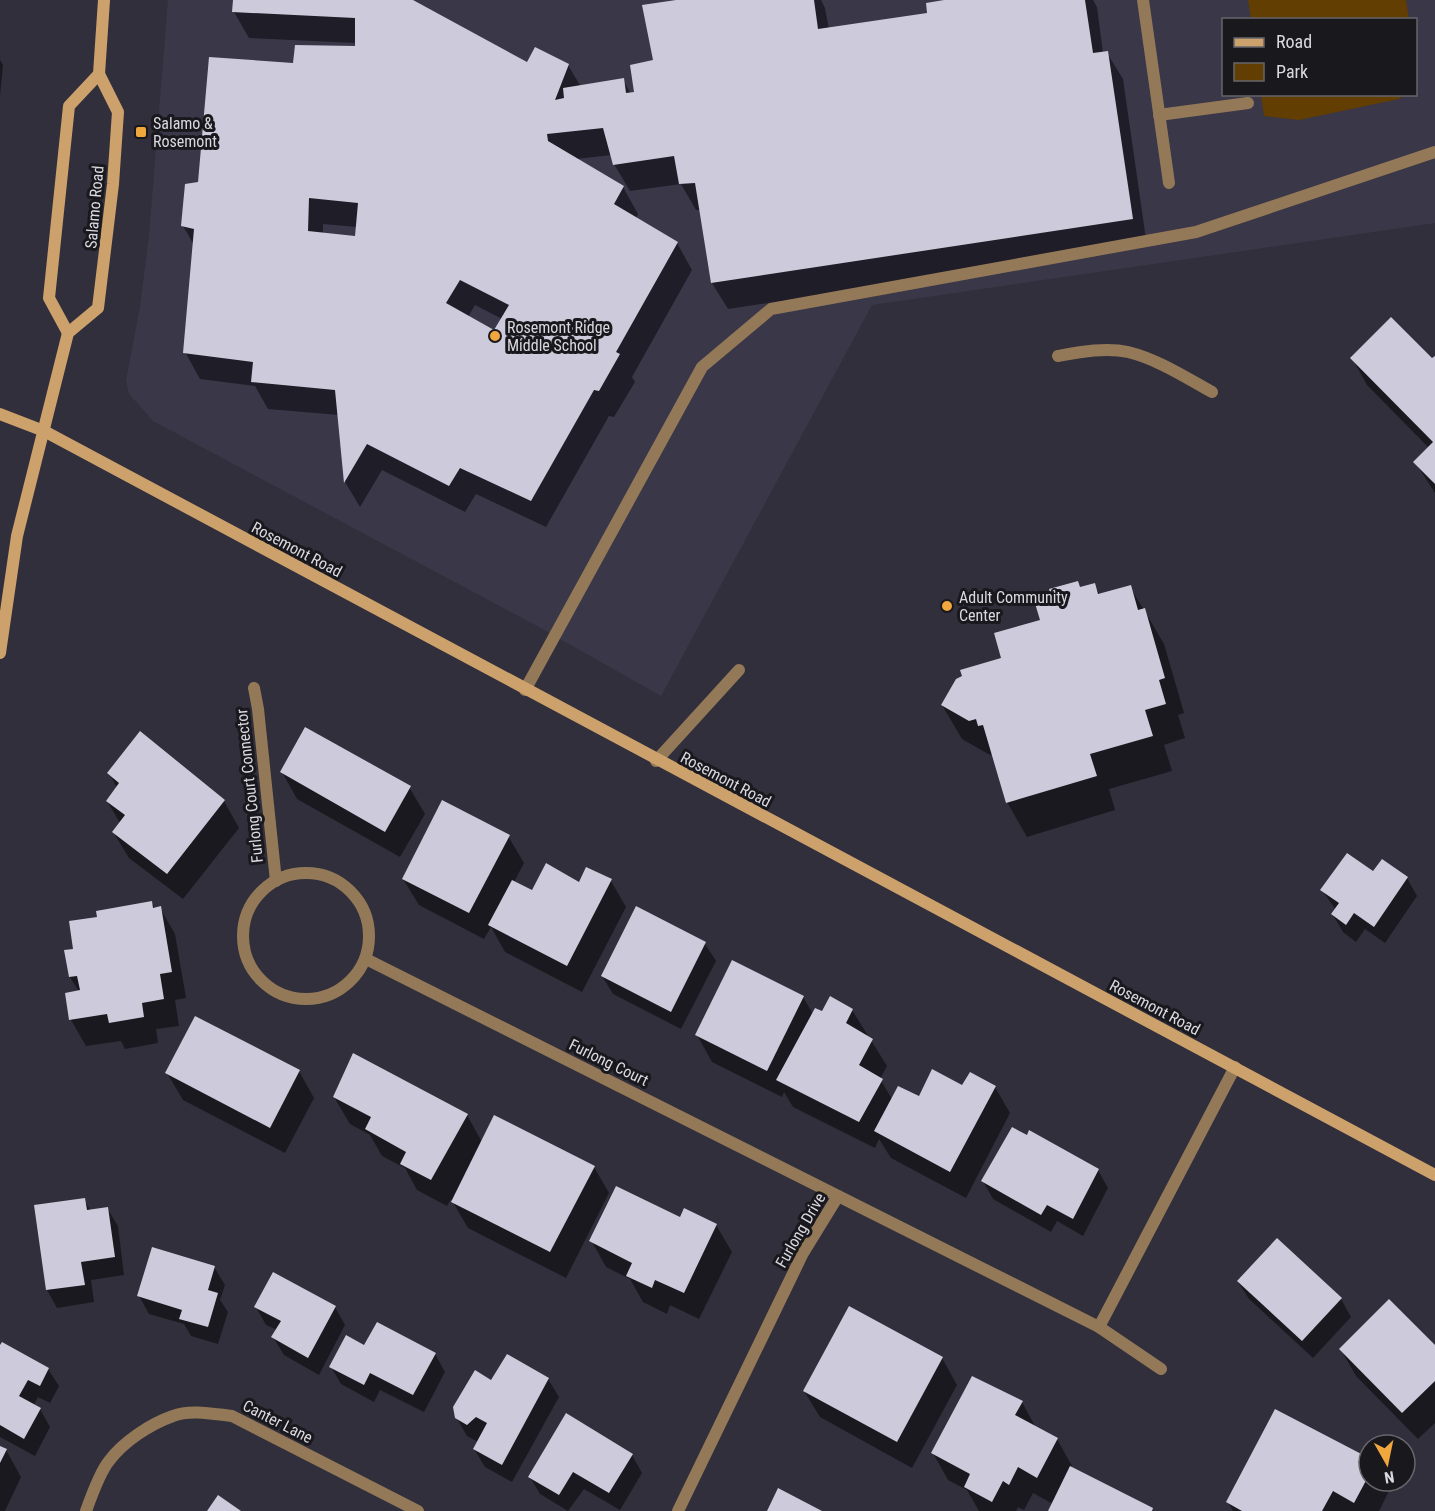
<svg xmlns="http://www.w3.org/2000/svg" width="1435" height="1511" viewBox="0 0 1435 1511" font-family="'Roboto Condensed',sans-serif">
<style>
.built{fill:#3a3749;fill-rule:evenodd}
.green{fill:#623e02}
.shadow{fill:#0007;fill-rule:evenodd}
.building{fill:#cdcbdb;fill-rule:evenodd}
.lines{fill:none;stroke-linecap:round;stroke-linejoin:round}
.lane{stroke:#947958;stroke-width:12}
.street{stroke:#947958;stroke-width:12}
.secondary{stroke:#cda16b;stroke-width:12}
.poi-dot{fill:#efa73e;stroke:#19181d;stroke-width:2}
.labels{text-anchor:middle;stroke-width:6;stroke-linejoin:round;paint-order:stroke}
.poi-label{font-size:16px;fill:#dad9e1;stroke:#19181d;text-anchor:start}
.street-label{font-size:16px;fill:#dad9e1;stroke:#19181d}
</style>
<rect width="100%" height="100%" fill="#312f3b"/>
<!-- built -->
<path class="built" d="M 168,0 L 1435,0 L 1435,223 L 872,305 L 661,696 L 537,626 L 153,421 L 129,394 L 126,380 L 140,307 L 149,235 ZM 1224,20 L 1416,20 L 1416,94 L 1224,94 Z"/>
<!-- green -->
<g class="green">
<path d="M 1248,0 L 1406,0 L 1409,19 L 1251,19 Z"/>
<path d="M 1261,95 L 1261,94 L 1404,95 L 1399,99 L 1299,120 L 1264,116 Z"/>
</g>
<!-- shadow -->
<g class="shadow">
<path d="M 234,0 L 410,0 L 528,64 L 568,65 L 581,87 L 623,80 L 631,94 L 636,94 L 686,0 L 821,0 L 825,8 L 829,29 L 929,14 L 954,0 L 1093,0 L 1097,7 L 1103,53 L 1107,53 L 1123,79 L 1147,246 L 728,309 L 712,283 L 700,210 L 696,210 L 681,184 L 630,191 L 614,164 L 612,155 L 576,159 L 623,187 L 638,214 L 636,218 L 677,243 L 692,270 L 632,377 L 635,382 L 614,417 L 609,416 L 546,527 L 476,494 L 465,512 L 382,470 L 360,507 L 345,482 L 339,415 L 268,409 L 255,386 L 200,379 L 185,352 L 194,245 L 183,226 L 199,183 L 295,65 L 356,48 L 356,43 L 249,38 L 234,12 ZM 323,224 L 357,227 L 356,237 L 323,234 ZM 475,305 L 502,319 L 495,332 L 468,317 Z"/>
<path d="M 0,60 L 3,65 L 0,96 Z"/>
<path d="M 1352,358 L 1432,360 L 1435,358 L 1435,493 L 1415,462 L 1429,448 L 1367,385 Z"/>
<path d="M 1094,585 L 1100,595 L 1130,587 L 1144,610 L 1164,644 L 1184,713 L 1178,715 L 1185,738 L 1164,745 L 1172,771 L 1109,789 L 1115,810 L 1027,837 L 1007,802 L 993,754 L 990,755 L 962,739 L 942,705 L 1003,659 L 1042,621 L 1081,589 Z"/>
<path d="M 282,772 L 409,787 L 425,814 L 400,857 L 297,799 Z"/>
<path d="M 109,773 L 224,801 L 239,828 L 183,899 L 129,858 L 113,832 L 120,823 L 107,801 L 117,788 Z"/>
<path d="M 508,836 L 524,863 L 514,882 L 533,892 L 580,884 L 611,881 L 626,907 L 582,992 L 505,952 L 491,927 L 484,939 L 419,905 L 403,879 Z"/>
<path d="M 1373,873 L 1407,878 L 1417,896 L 1385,943 L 1365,929 L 1356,942 L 1343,932 L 1333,915 L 1336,910 L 1322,890 Z"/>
<path d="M 152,903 L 155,909 L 160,908 L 175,934 L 186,998 L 175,1000 L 179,1026 L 156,1029 L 158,1043 L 125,1049 L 121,1041 L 86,1046 L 71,1020 L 79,992 L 70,977 L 66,952 L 75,950 L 99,918 Z"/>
<path d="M 637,908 L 705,944 L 716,961 L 681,1029 L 613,994 L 602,976 Z"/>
<path d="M 803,997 L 813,1014 L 852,1010 L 887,1066 L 880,1079 L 892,1099 L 920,1098 L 963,1087 L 995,1087 L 1010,1113 L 966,1198 L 891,1158 L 879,1139 L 875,1148 L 793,1107 L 784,1092 L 782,1097 L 712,1062 L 697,1035 Z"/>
<path d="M 299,1071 L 314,1098 L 285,1153 L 183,1100 L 167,1073 Z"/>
<path d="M 334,1097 L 467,1115 L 482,1142 L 594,1167 L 609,1193 L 566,1278 L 468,1228 L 451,1199 L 447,1206 L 417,1190 L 405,1168 L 382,1156 L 370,1135 L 350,1124 Z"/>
<path d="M 1098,1170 L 1108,1188 L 1083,1236 L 1057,1221 L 1051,1232 L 993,1199 L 983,1181 Z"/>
<path d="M 84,1200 L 91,1211 L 107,1208 L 118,1226 L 124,1275 L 91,1280 L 94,1302 L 57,1308 L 47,1290 Z"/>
<path d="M 681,1219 L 716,1225 L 732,1252 L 699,1319 L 670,1305 L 667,1314 L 643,1302 L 630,1279 L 606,1267 L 591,1240 Z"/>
<path d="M 214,1267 L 225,1285 L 220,1300 L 228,1312 L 218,1344 L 191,1336 L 184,1324 L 149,1314 L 139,1296 Z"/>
<path d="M 1238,1282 L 1341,1299 L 1351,1317 L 1313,1358 L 1249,1299 Z"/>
<path d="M 256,1307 L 335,1307 L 345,1325 L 319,1375 L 284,1355 L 273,1337 L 277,1330 L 266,1325 Z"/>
<path d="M 365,1347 L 435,1354 L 445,1372 L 424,1412 L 380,1390 L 374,1402 L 341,1384 L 331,1367 Z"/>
<path d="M 1435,1347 L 1435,1423 L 1418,1439 L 1356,1376 L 1341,1350 Z"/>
<path d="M 0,1349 L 48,1369 L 59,1386 L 50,1403 L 38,1397 L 34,1405 L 40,1409 L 50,1427 L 35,1456 L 0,1437 Z"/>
<path d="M 942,1358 L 957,1385 L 912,1468 L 820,1417 L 804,1391 Z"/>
<path d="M 548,1379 L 559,1397 L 512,1482 L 485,1467 L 474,1449 L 478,1442 L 467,1436 L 456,1417 L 492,1382 Z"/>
<path d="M 1022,1402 L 1036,1428 L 1057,1439 L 1072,1466 L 1071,1468 L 1153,1511 L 1049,1511 L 1053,1504 L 1033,1493 L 1024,1510 L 1018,1507 L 1016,1511 L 979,1511 L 967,1490 L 948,1480 L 933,1453 Z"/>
<path d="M 0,1448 L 6,1450 L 21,1477 L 5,1511 L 0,1511 Z"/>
<path d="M 632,1455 L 642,1473 L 620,1510 L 584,1489 L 568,1511 L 540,1494 L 530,1477 Z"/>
<path d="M 1369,1460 L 1369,1481 L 1385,1481 L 1390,1489 L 1379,1511 L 1233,1511 L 1228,1502 Z"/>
</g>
<!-- building -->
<g class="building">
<path d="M 233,0 L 413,0 L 527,62 L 535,47 L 569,64 L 555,100 L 564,98 L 563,88 L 624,78 L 626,93 L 634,92 L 630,65 L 653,60 L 642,5 L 676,0 L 814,0 L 818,29 L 927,13 L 926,3 L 944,0 L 1085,0 L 1093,53 L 1108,51 L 1133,219 L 711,283 L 695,183 L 679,184 L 674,156 L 613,165 L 603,128 L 547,134 L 548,141 L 624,186 L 614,204 L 678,242 L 616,352 L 620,354 L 599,391 L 594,390 L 531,501 L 460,468 L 449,486 L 367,444 L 344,483 L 335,390 L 251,382 L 253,362 L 183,353 L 194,229 L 181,226 L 185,184 L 198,182 L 209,57 L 293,63 L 295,45 L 355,46 L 355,18 L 232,12 ZM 309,198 L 358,203 L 355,236 L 308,231 ZM 460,280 L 509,305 L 494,330 L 446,303 Z"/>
<path d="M 1391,317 L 1432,358 L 1435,356 L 1435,484 L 1413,462 L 1433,442 L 1350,358 Z"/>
<path d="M 1078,581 L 1080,587 L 1095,583 L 1098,594 L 1131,585 L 1138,610 L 1145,608 L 1165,678 L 1159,680 L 1166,704 L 1145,710 L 1153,736 L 1090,754 L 1097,776 L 1006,803 L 983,725 L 978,726 L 976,719 L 969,721 L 941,705 L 956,679 L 962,676 L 960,670 L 1001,658 L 994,633 L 1040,620 L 1034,600 L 1051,596 L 1049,589 Z"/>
<path d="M 305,727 L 411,786 L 385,832 L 280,772 Z"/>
<path d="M 140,731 L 225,800 L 167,874 L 112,832 L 125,815 L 106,801 L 119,783 L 107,773 Z"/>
<path d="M 442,800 L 510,835 L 469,913 L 402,879 Z"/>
<path d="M 1347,853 L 1373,871 L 1382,859 L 1408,877 L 1374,927 L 1354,913 L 1346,925 L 1331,914 L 1339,903 L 1320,890 Z"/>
<path d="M 546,863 L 579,882 L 586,867 L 612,879 L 567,966 L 488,925 L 512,880 L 532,890 Z"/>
<path d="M 152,901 L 153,908 L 161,906 L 172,972 L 160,974 L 164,999 L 142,1003 L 144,1017 L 109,1023 L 107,1014 L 69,1020 L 65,993 L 80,990 L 77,976 L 69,977 L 64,950 L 73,949 L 69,921 L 97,917 L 96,911 Z"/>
<path d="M 636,906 L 706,942 L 671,1012 L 601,976 Z"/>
<path d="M 732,960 L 804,996 L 767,1071 L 695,1035 Z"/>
<path d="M 830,996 L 853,1009 L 846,1023 L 873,1039 L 859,1065 L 883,1079 L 859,1122 L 776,1080 L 815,1008 L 822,1011 Z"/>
<path d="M 195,1016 L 300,1070 L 270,1128 L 165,1073 Z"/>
<path d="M 353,1053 L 468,1114 L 431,1180 L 400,1164 L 406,1152 L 365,1129 L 371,1117 L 333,1097 Z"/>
<path d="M 932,1069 L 962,1085 L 970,1072 L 996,1086 L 950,1172 L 874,1131 L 898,1086 L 919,1096 Z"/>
<path d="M 494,1115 L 595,1166 L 550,1252 L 451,1202 Z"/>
<path d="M 1012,1127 L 1027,1135 L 1029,1130 L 1099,1169 L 1073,1219 L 1047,1205 L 1041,1215 L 981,1181 Z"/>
<path d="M 616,1186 L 680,1217 L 684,1208 L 717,1224 L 684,1293 L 655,1280 L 652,1288 L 626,1276 L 632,1263 L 589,1241 Z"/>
<path d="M 85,1198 L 87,1210 L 108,1207 L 115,1257 L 81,1262 L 85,1285 L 46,1290 L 34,1205 Z"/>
<path d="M 1277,1238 L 1342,1298 L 1302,1341 L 1237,1281 Z"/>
<path d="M 152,1247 L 215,1266 L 208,1290 L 218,1293 L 208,1327 L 179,1319 L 182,1310 L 137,1296 Z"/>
<path d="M 273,1272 L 336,1306 L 308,1358 L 271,1337 L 281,1321 L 254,1307 Z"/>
<path d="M 1389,1299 L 1435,1345 L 1435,1381 L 1402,1413 L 1339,1349 Z"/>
<path d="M 849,1306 L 943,1357 L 897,1442 L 803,1391 Z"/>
<path d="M 377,1322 L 436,1353 L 413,1395 L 370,1373 L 364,1385 L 329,1367 L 346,1335 L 364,1345 Z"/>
<path d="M 2,1342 L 49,1368 L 40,1386 L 28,1380 L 19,1396 L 41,1408 L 24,1439 L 0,1425 L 0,1345 Z"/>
<path d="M 507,1354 L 549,1378 L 502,1465 L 473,1449 L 487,1423 L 476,1417 L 467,1425 L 455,1418 L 453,1407 L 475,1370 L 491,1380 Z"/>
<path d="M 972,1376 L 1023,1401 L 1015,1415 L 1058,1438 L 1037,1478 L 1018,1467 L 1009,1485 L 1003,1481 L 992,1502 L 964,1487 L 970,1474 L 931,1453 Z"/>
<path d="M 1275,1409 L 1369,1458 L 1369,1475 L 1354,1503 L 1333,1491 L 1322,1511 L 1242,1511 L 1226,1502 Z"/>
<path d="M 566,1413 L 633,1454 L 609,1493 L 573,1472 L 559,1495 L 528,1477 Z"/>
<path d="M 0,1446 L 7,1449 L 0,1463 Z"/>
<path d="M 1070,1466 L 1153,1508 L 1152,1511 L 1048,1511 Z"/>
<path d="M 778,1488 L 822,1511 L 767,1511 Z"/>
<path d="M 218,1495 L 241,1511 L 207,1511 Z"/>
</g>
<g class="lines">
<!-- lane -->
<g class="lane">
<path d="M 1143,0 L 1169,183"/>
<path d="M 1159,115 L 1248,103"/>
<path d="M 1058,356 C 1080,352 1106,347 1128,352 C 1157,359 1185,377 1212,392"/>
<path d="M 254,688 L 258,709 L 276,881"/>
<path d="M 525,690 L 702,367 L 771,309 L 1196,232 L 1435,152"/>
<path d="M 656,761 L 739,670"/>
</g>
<!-- street -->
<g class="street">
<circle cx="306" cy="936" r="63"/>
<path d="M 366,959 L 1099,1327 L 1161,1369"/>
<path d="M 1099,1327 L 1235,1067"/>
<path d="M 86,1511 C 91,1497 100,1472 109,1461 C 123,1442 150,1424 173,1416 C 190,1409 214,1414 232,1416 L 418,1511"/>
<path d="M 678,1511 L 803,1253 L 838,1196"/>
</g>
<!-- secondary -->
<g class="secondary">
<path d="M 68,333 L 49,298 L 69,106 L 99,74"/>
<path d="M 0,414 L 44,431 L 1435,1175"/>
<path d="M 0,653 L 17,536 L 68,333 L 98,308 L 113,184 L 118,112 L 99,74 L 104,0"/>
</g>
</g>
<!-- markers -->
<g class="poi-dot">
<rect x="135" y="126" width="12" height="12" rx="3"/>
<circle cx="495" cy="336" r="6"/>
<circle cx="947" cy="606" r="6"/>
</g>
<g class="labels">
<!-- poi labels -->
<g class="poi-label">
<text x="153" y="129">Salamo &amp;<tspan x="153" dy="18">Rosemont</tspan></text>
<text x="507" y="333">Rosemont Ridge<tspan x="507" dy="18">Middle School</tspan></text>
<text x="959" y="603">Adult Community<tspan x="959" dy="18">Center</tspan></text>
</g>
<!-- street labels -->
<g class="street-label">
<text transform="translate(94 207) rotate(-85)" y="6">Salamo Road</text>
<text transform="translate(297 549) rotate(28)" y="6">Rosemont Road</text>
<text transform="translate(726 779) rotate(28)" y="6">Rosemont Road</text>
<text transform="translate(249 786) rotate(-96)" y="6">Furlong Court Connector</text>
<text transform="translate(1155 1007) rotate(28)" y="6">Rosemont Road</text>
<text transform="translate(609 1062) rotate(26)" y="6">Furlong Court</text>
<text transform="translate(800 1230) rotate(-60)" y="6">Furlong Drive</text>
<text transform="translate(278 1421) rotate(27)" y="6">Canter Lane</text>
</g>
</g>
<!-- legend -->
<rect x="1222" y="18" width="195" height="78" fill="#19181d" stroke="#66656b" stroke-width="1.5"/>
<rect x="1234" y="38" width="30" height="9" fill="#cda16b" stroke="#66656b" stroke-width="1.5"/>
<text x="1276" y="48" font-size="18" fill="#dad9e1">Road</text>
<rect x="1234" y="63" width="30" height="18" fill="#623e02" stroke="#66656b" stroke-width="1.5"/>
<text x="1276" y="78" font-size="18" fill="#dad9e1">Park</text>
<!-- north arrow -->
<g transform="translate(1387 1463) rotate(171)"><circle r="28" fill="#19181d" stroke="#66656b" stroke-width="1.5"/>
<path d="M0-4.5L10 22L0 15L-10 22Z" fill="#efa73e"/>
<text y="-9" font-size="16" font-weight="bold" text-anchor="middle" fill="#dad9e1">N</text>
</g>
</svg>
